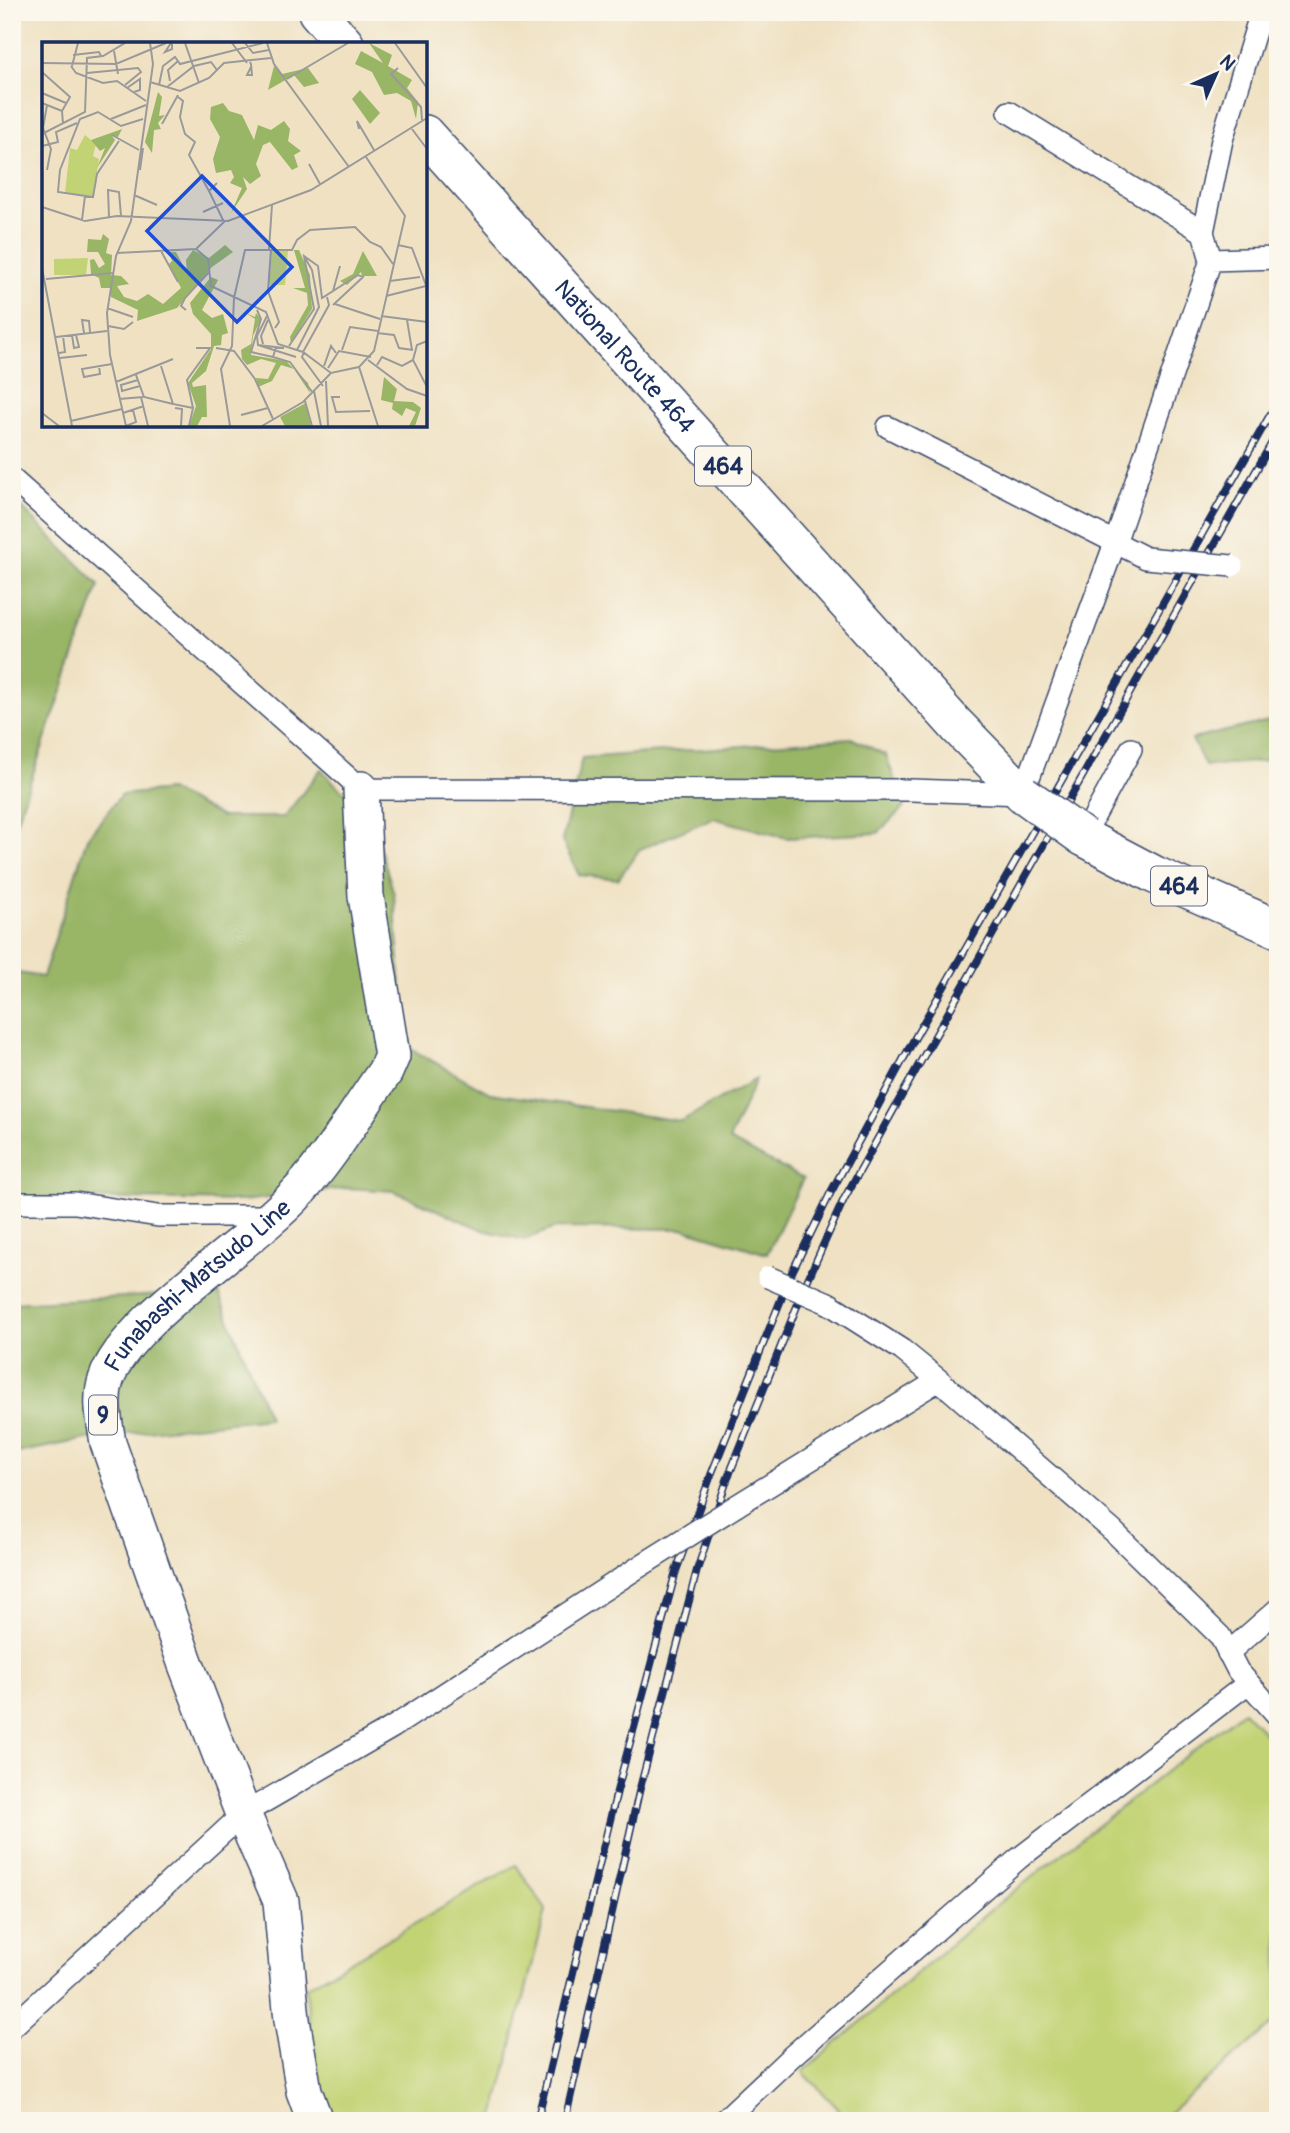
<svg xmlns="http://www.w3.org/2000/svg" width="1290" height="2133" viewBox="0 0 1290 2133" font-family="Pangolin,sans-serif">
<style>
.green{fill:#c2d375;stroke:#6e816a;stroke-width:2}
.forest{fill:#99b566;stroke:#5a7262;stroke-width:2}
.lines{fill:none;stroke-linecap:round;stroke-linejoin:round}
.minor-casing{stroke:#3b4a6d;stroke-width:24}
.primary-casing{stroke:#3b4a6d;stroke-width:38}
.trunk-casing{stroke:#3b4a6d;stroke-width:40}
.minor{stroke:#fff;stroke-width:21}
.primary{stroke:#fff;stroke-width:35}
.trunk{stroke:#fff;stroke-width:37}
.rail-casing{stroke:#1b2f5e;stroke-width:8}
.rail{stroke:#fbf7ec;stroke-width:5;stroke-dasharray:16;stroke-linecap:butt}
.minor-bridge-casing{stroke:#3b4a6d;stroke-width:24;stroke-linecap:butt}
.trunk-bridge-casing{stroke:#3b4a6d;stroke-width:40;stroke-linecap:butt}
.minor-bridge{stroke:#fff;stroke-width:21}
.trunk-bridge{stroke:#fff;stroke-width:37}
.labels{text-anchor:middle;stroke-width:5;stroke-linejoin:round;paint-order:stroke}
.shield{fill:#fbf7ec;stroke:#5e6b89;stroke-width:2}
.shield-label{font-size:23px;font-weight:bold;fill:#1b2f5e}
.street-label{font-size:24px;fill:#1b2f5e;stroke:#fbf7ec}
.inset-road{fill:none;stroke:#9a9a9a;stroke-width:2}
.view{fill:#1d4ed8;fill-opacity:0.15;stroke:#1d4ed8;stroke-width:3.5}
.inset-edge{fill:none;stroke:#1b2f5e;stroke-width:3.5}
</style>
<rect width="100%" height="100%" fill="#fbf7ec"/>
<filter id="ink" filterUnits="userSpaceOnUse"><feTurbulence type="fractalNoise" baseFrequency=".0143" numOctaves="2"/><feDisplacementMap in="SourceGraphic" scale="14" xChannelSelector="R" yChannelSelector="G"/><feConvolveMatrix kernelMatrix="1 2 1 2 8 2 1 2 1" color-interpolation-filters="sRGB"/></filter>
<filter id="wash" filterUnits="userSpaceOnUse"><feTurbulence type="fractalNoise" baseFrequency=".00686" numOctaves="4" result="noise"/><feDisplacementMap in="SourceGraphic" scale="28" xChannelSelector="R" yChannelSelector="G"/><feGaussianBlur stdDeviation="1.57" result="paint"/><feColorMatrix in="noise" values="0 0 0 0 0 0 0 0 0 0 0 0 0 0 0 0 0 1.4 0 .05"/><feComposite in="paint" operator="in"/></filter>
<g filter="url(#wash)">
<rect width="100%" height="100%" fill="#efe1c2"/>
<!-- green -->
<g class="green">
<path d="M 1243,1711 L 1278,1747 L 1278,2019 L 1160,2121 L 850,2121 L 803,2072 L 989,1911 Z"/>
<path d="M 516,1865 L 546,1910 L 493,2121 L 331,2121 L 313,2069 L 306,1987 Z"/>
</g>
<!-- forest -->
<g class="forest">
<path d="M 18,504 L 99,585 L 12,834 L 12,514 Z"/>
<path d="M 1278,719 L 1278,760 L 1205,766 L 1192,739 Z"/>
<path d="M 851,738 L 886,755 L 904,807 L 878,833 L 787,838 L 713,818 L 640,849 L 618,879 L 579,875 L 562,841 L 582,758 Z"/>
<path d="M 321,769 L 341,790 L 378,802 L 374,829 L 394,894 L 401,988 L 411,1049 L 490,1093 L 681,1121 L 756,1079 L 729,1140 L 803,1179 L 767,1254 L 685,1229 L 555,1228 L 524,1240 L 483,1230 L 394,1191 L 347,1188 L 243,1201 L 12,1197 L 12,972 L 43,977 L 87,838 L 121,795 L 169,790 L 222,817 L 284,817 Z"/>
<path d="M 218,1292 L 269,1418 L 102,1436 L 12,1454 L 12,1303 Z"/>
</g>
</g>
<g filter="url(#ink)">
<g class="lines">
<defs>
<g id="minor">
<path d="M 1009,112 L 1203,232"/>
<path d="M 1211,260 L 1203,232 L 1222,140 L 1261,12"/>
<path d="M 888,427 L 1146,558"/>
<path d="M 12,479 L 361,789 L 912,790 L 1023,794 L 1115,543 L 1211,260 L 1278,258"/>
<path d="M 1083,837 L 1131,749"/>
<path d="M 12,1203 L 75,1203 L 158,1216 L 271,1216"/>
<path d="M 828,1303 L 902,1350 L 939,1380"/>
<path d="M 736,1506 L 939,1380 L 1113,1531 L 1220,1636 L 1238,1671 L 1278,1716"/>
<path d="M 1228,1653 L 1278,1609"/>
<path d="M 12,2027 L 243,1814 L 393,1727 L 642,1565"/>
<path d="M 723,2121 L 792,2056 L 1018,1859 L 1247,1684"/>
</g>
<g id="primary">
<path id="s1" d="M 315,2121 L 304,2091 L 292,2020 L 281,1901 L 243,1814 L 185,1662 L 108,1443 C 105,1422 99,1401 106,1380 C 126,1318 254,1243 300,1190 C 332,1155 357,1111 385,1072 L 392,1056 L 366,896 L 361,789"/>
</g>
<g id="trunk">
<path d="M 317,12 L 345,44"/>
<path id="s2" d="M 425,134 L 957,726 L 1023,794"/>
<path d="M 1083,837 L 1155,875 L 1278,929"/>
</g>
</defs>
<!-- minor casing -->
<use href="#minor" class="minor-casing"/>
<!-- primary casing -->
<use href="#primary" class="primary-casing"/>
<!-- trunk casing -->
<use href="#trunk" class="trunk-casing"/>
<!-- minor -->
<use href="#minor" class="minor"/>
<!-- primary -->
<use href="#primary" class="primary"/>
<!-- trunk -->
<use href="#trunk" class="trunk"/>
<defs>
<g id="rail">
<path d="M 537,2121 L 617,1791 L 676,1571 L 711,1475 L 792,1272 L 831,1192 L 917,1034 L 1278,401"/>
<path d="M 565,2121 L 639,1792 L 697,1570 L 727,1480 L 808,1279 L 844,1199 L 931,1043 L 1278,432"/>
</g>
</defs>
<!-- rail casing -->
<use href="#rail" class="rail-casing"/>
<!-- rail -->
<use href="#rail" class="rail"/>
<defs>
<g id="minor-bridge">
<path d="M 1146,558 L 1232,566"/>
<path d="M 768,1277 L 828,1303"/>
<path d="M 642,1565 L 736,1506"/>
</g>
<path id="trunk-bridge" d="M 1023,794 L 1083,837"/>
</defs>
<!-- minor-bridge casing -->
<use href="#minor-bridge" class="minor-bridge-casing"/>
<!-- trunk-bridge casing -->
<use href="#trunk-bridge" class="trunk-bridge-casing"/>
<!-- minor-bridge -->
<use href="#minor-bridge" class="minor-bridge"/>
<!-- trunk-bridge -->
<use href="#trunk-bridge" class="trunk-bridge"/>
</g>
</g>
<g class="labels">
<!-- shield labels -->
<g class="shield">
<rect x="695" y="446.5" width="56" height="39" rx="5"/>
<rect x="1151" y="866.5" width="56" height="39" rx="5"/>
<rect x="89" y="1395.5" width="28" height="39" rx="5"/>
</g>
<g class="shield-label">
<text x="723" y="474">464</text>
<text x="1179" y="894">464</text>
<text x="103" y="1423">9</text>
</g>
<!-- street labels -->
<g class="street-label">
<text dy="8" stroke="none"><textPath href="#s2" startOffset="299">National Route 464</textPath></text>
<text dy="8" stroke="none"><textPath href="#s1" startOffset="910">Funabashi-Matsudo Line</textPath></text>
</g>
</g>
<!-- overview -->
<g transform="translate(42 42)">
<rect width="385" height="385" fill="#efe1c2"/>
<path d="M 43,93 L 54,102 L 51,114 L 57,117 L 51,154 L 23,151 L 28,106 L 35,108 ZM 230,209 L 246,209 L 243,243 L 227,243 ZM 46,216 L 44,233 L 12,233 L 12,217 Z" fill="#c2d375"/>
<path d="M 327,1 L 350,13 L 346,24 L 370,38 L 365,46 L 376,60 L 374,77 L 369,59 L 355,51 L 342,53 L 330,30 L 313,22 L 319,9 L 341,21 ZM 232,24 L 240,32 L 266,26 L 277,41 L 262,45 L 252,33 L 226,48 ZM 318,48 L 338,71 L 328,82 L 310,57 ZM 116,50 L 120,55 L 117,74 L 123,73 L 116,81 L 119,87 L 112,88 L 110,111 L 103,100 ZM 181,61 L 187,69 L 200,73 L 212,98 L 216,83 L 229,88 L 242,79 L 248,87 L 246,99 L 259,109 L 252,113 L 256,125 L 250,128 L 228,100 L 221,103 L 214,122 L 219,134 L 208,142 L 201,135 L 205,147 L 189,171 L 200,146 L 188,141 L 192,135 L 189,128 L 174,131 L 171,117 L 178,95 L 168,77 L 169,65 ZM 80,87 L 76,95 L 70,94 L 73,98 L 55,126 L 63,106 L 58,109 L 49,98 ZM 61,192 L 67,197 L 64,211 L 70,213 L 69,233 L 79,234 L 87,242 L 75,244 L 82,255 L 95,259 L 106,252 L 121,262 L 139,246 L 127,222 L 130,219 L 127,210 L 134,210 L 145,231 L 144,218 L 151,208 L 167,216 L 183,203 L 191,210 L 170,225 L 135,266 L 95,279 L 96,268 L 69,255 L 68,246 L 59,246 L 57,236 L 49,232 L 48,218 L 52,217 L 57,226 L 63,222 L 56,210 L 45,210 L 46,197 L 59,198 ZM 252,208 L 257,208 L 268,233 L 270,267 L 249,301 L 248,295 L 266,263 L 265,251 L 251,246 L 263,246 ZM 321,209 L 335,234 L 320,234 L 319,230 L 305,243 L 298,239 L 311,232 ZM 169,235 L 176,238 L 160,268 L 170,276 L 181,272 L 186,291 L 180,293 L 179,303 L 172,304 L 164,329 L 150,341 L 151,345 L 164,343 L 165,375 L 160,375 L 155,384 L 147,384 L 154,364 L 146,341 L 169,307 L 169,292 L 151,272 L 148,261 ZM 204,271 L 213,275 L 214,271 L 219,277 L 211,294 L 209,313 L 244,319 L 266,341 L 268,351 L 252,327 L 239,323 L 230,339 L 216,345 L 214,336 L 226,337 L 234,321 L 219,317 L 205,323 L 200,317 L 199,308 L 209,302 L 213,277 ZM 342,335 L 355,347 L 352,359 L 371,360 L 379,366 L 373,384 L 367,384 L 374,370 L 364,366 L 360,374 L 350,367 L 351,361 L 339,358 ZM 264,361 L 269,384 L 243,384 L 238,375 Z" fill="#99b566"/>
<path class="inset-road" d="M 129,1 L 123,10 L 130,7 L 130,1M 143,1 L 157,41M 190,1 L 205,21M 203,1 L 211,11 L 227,8M 225,1 L 232,22 L 307,125M 353,1 L 385,46M 72,9 L 76,32M 31,13 L 57,10 L 59,14M 208,20 L 209,22 L 210,33 L 205,33 L 209,25M 0,21 L 74,22 L 124,1M 29,24 L 34,31 L 61,41 L 75,39 L 104,59M 30,24 L 36,1M 356,26 L 349,32 L 379,65 L 380,78M 0,30 L 28,55 L 20,69 L 21,82M 45,31 L 96,26 L 99,30 L 83,43M 245,37 L 306,1M 128,39 L 126,28 L 136,19M 108,40 L 138,49 L 167,36 L 182,21 L 229,16M 117,43 L 121,24 L 133,15 L 138,22 L 221,1M 125,45 L 152,24 L 169,20 L 175,28M 85,46 L 98,37 L 98,48 L 92,50M 0,51 L 24,61M 136,55 L 141,59 L 138,75 L 143,92 L 153,100 L 147,113 L 167,149M 0,61 L 20,69M 69,77 L 104,63M 120,82 L 136,53M 317,87 L 315,79 L 332,108M 370,87 L 385,107M 0,92 L 43,70 L 45,16 L 61,14 L 83,1M 70,93 L 97,108M 77,99 L 55,132 L 51,155 L 16,150 L 18,128 L 38,77 L 56,70 L 79,84 L 101,77M 0,104 L 16,100 L 14,90 L 35,81M 267,122 L 278,142M 5,128 L 9,107 L 1,86 L 5,63M 98,128 L 101,106M 92,153 L 115,163M 0,165 L 43,179 L 75,174 L 186,179 L 269,148 L 385,76M 161,170 L 181,161M 67,175 L 66,148 L 77,150 L 79,174M 40,178 L 43,154M 356,203 L 370,206 L 385,246M 154,207 L 166,217 L 169,244 L 224,270 L 236,302 L 261,310 L 289,331 L 317,325 L 336,384M 227,207 L 230,163M 229,208 L 226,249 L 237,280 L 233,286M 119,209 L 136,240M 75,211 L 154,207 L 182,180 L 167,149 L 175,141M 0,226 L 30,384M 4,237 L 71,231M 348,239 L 378,235M 291,249 L 298,224M 344,254 L 384,244M 293,262 L 338,277M 65,266 L 91,275M 144,268 L 139,264 L 143,256 L 168,229M 215,268 L 219,277 L 209,310 L 231,315M 225,274 L 215,294 L 216,303 L 242,306M 339,274 L 385,280M 365,278 L 370,308M 66,284 L 82,287 L 91,280M 42,291 L 40,278 L 47,279 L 48,290M 335,291 L 352,293 L 357,306 L 371,308M 30,293 L 32,306 L 37,305 L 34,293M 14,295 L 65,289M 385,299 L 375,303 L 371,318 L 385,345M 221,302 L 219,294 L 226,278M 216,303 L 254,315M 247,304 L 272,267 L 262,214 L 276,224 L 280,256 L 316,233 L 321,235 L 291,263M 234,305 L 231,315 L 248,320 L 271,351M 174,306 L 192,309 L 213,337 L 231,377M 255,308 L 277,265 L 270,228 L 262,214M 300,308 L 308,285 L 336,289M 261,310 L 287,263 L 285,255M 262,310 L 260,315 L 281,344M 17,311 L 23,310 L 21,294M 18,316 L 45,313M 326,318 L 365,347 L 385,354M 335,323 L 340,315 L 360,324 L 371,318M 57,324 L 58,332 L 42,335 L 40,327 L 70,322M 119,324 L 131,362 L 151,366 L 147,384M 282,324 L 289,304 L 294,311M 317,325 L 332,309 L 363,174 L 324,115M 286,326 L 297,309 L 329,315M 94,333 L 102,355 L 131,362M 96,338 L 79,343 L 80,349 L 98,344M 284,339 L 286,384M 74,340 L 131,317M 272,349 L 279,384M 99,355 L 106,384M 77,357 L 101,355M 263,359 L 270,384M 133,366 L 140,367 L 139,384M 151,366 L 145,338 L 168,306 L 154,306M 293,370 L 328,369M 294,370 L 290,355 L 298,355M 0,371 L 17,384M 81,371 L 102,364M 199,373 L 226,366M 29,379 L 80,367M 84,384 L 94,380 L 91,368M 84,384 L 68,313 L 65,271 L 74,214 L 89,179 L 111,22 L 108,1M 188,384 L 179,327 L 190,304 L 192,256 L 203,208 L 250,208 L 255,198 L 268,188 L 313,185 L 328,200 L 339,205 L 351,222M 220,384 L 261,360 L 289,331"/>
<path class="view" d="M 160,134 L 250,225 L 195,280 L 105,189 Z"/>
<rect width="385" height="385" class="inset-edge"/>
</g>
<!-- margin -->
<rect width="1290" height="2133" fill="none" stroke="#fbf7ec" stroke-width="42"/>
<!-- north arrow -->
<g transform="translate(1216 74) rotate(45)" stroke="#fbf7ec" stroke-width="5" paint-order="stroke">
<path d="M0-5L12 26L0 18L-12 26Z" fill="#1b2f5e"/>
<text y="-10" font-size="19" font-weight="bold" text-anchor="middle" fill="#1b2f5e">N</text>
</g>
</svg>
